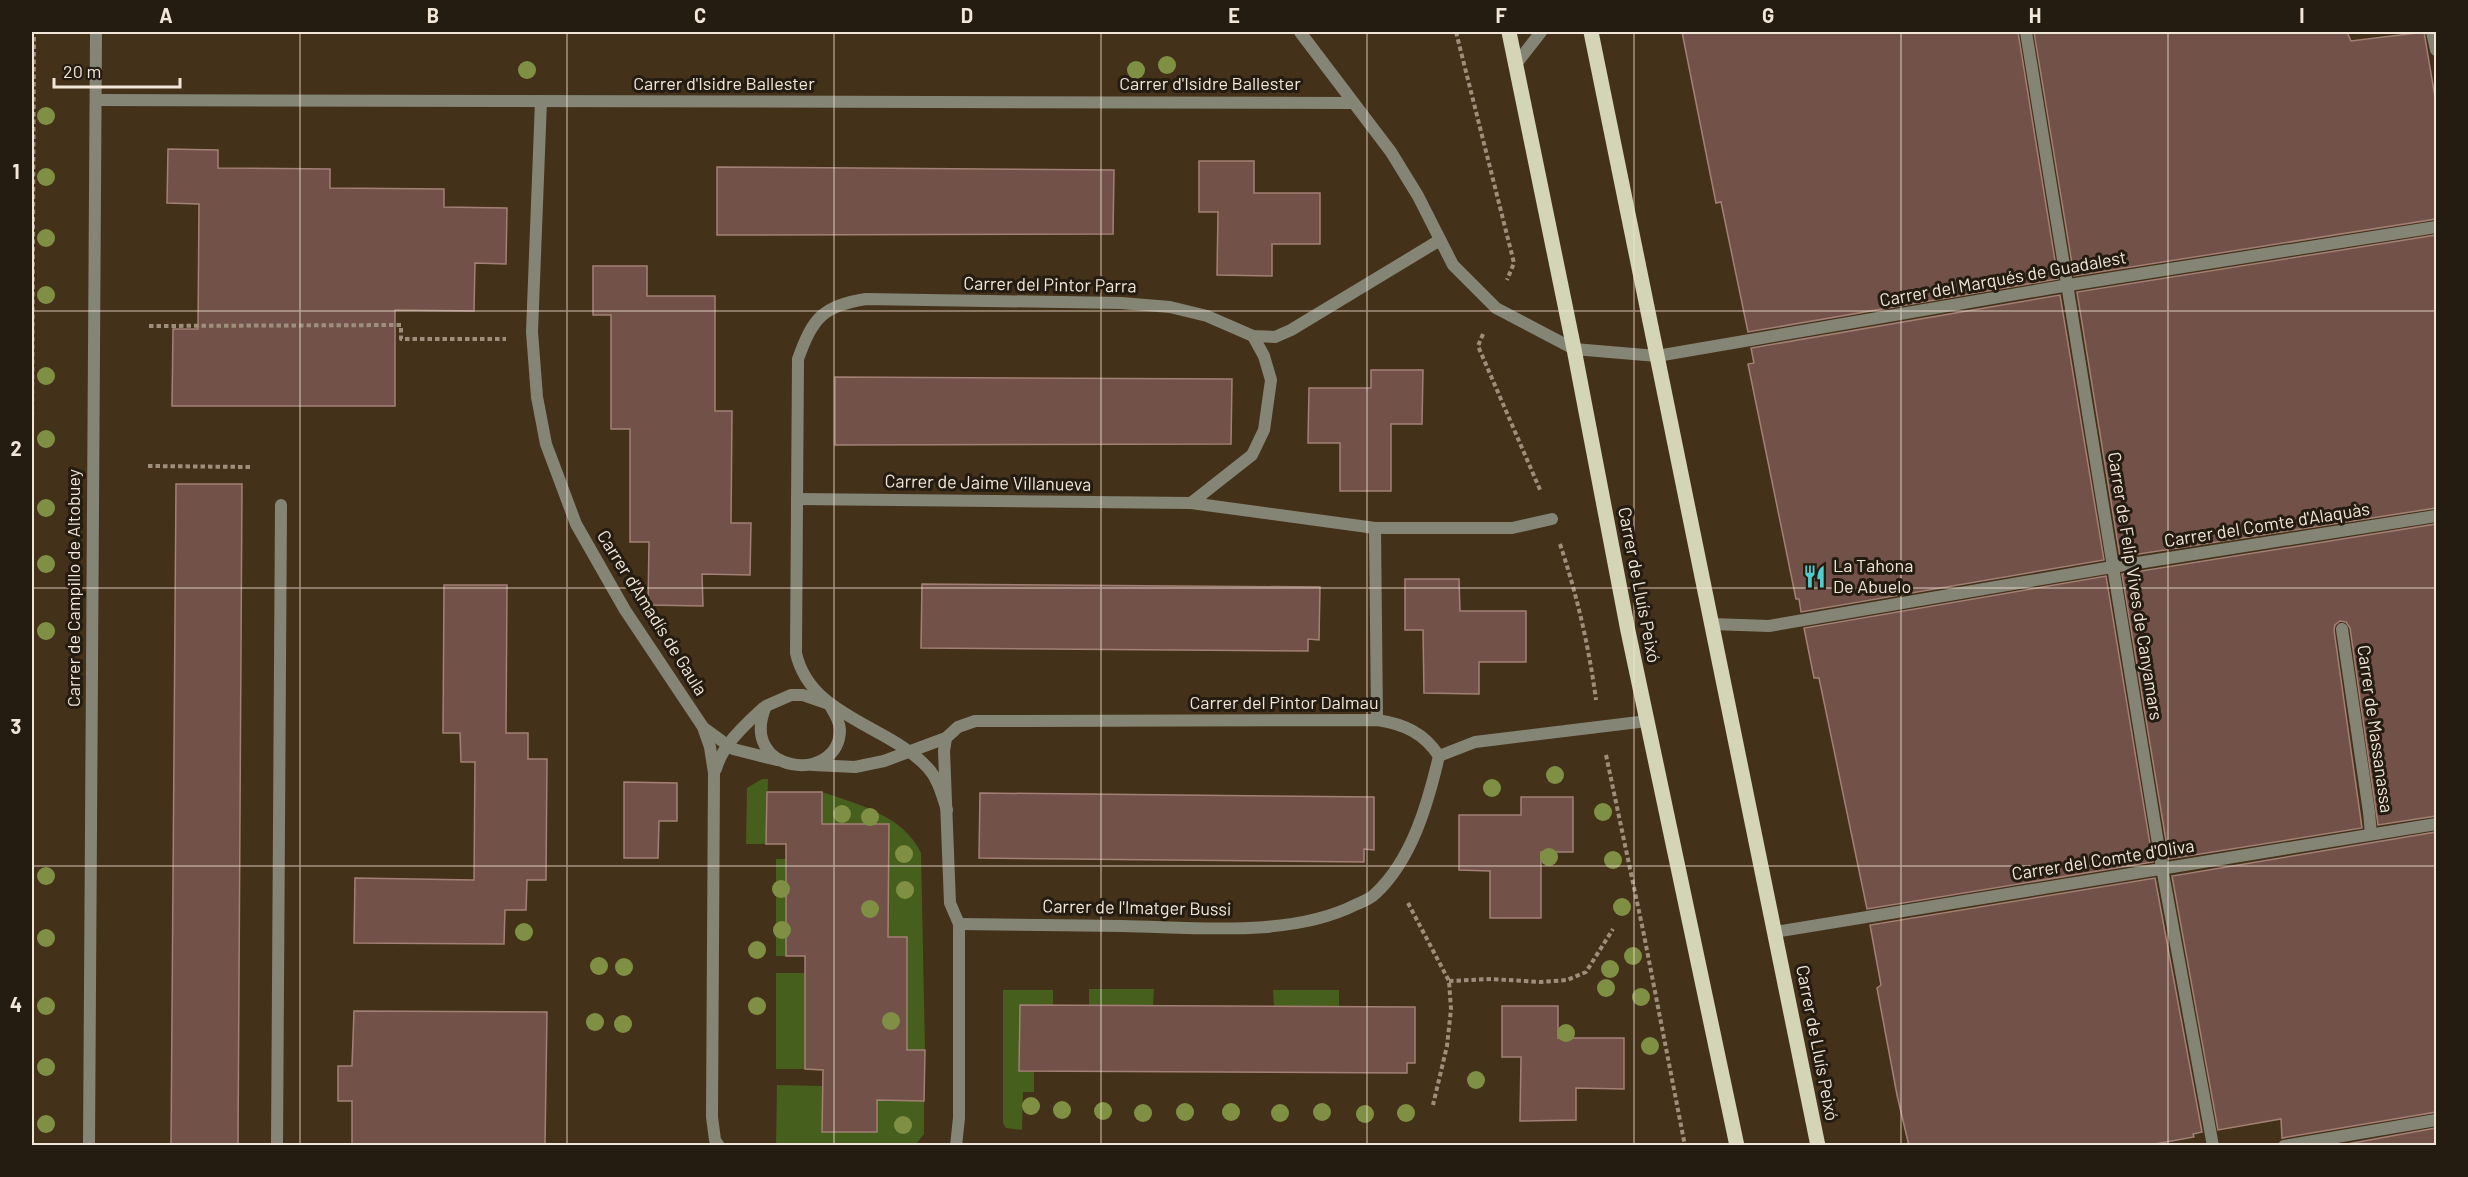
<svg xmlns="http://www.w3.org/2000/svg" width="2468" height="1177" viewBox="0 0 2468 1177" font-family="Barlow,sans-serif">
<style>
.green{fill:#475f1d}
.building{fill:#725248;stroke:#a38075;stroke-width:1.5}
.lines{fill:none;stroke-linecap:round;stroke-linejoin:round}
.path{stroke:#9e8f7c;stroke-width:4;stroke-dasharray:4.5 3;stroke-linecap:butt}
.pedestrian{stroke:#858576;stroke-width:12}
.minor{stroke:#858576;stroke-width:12}
.primary{stroke:#d4d4b6;stroke-width:15}
.tree{fill:#7f9045}
.grid{fill:none;stroke:#f2e6d8;stroke-width:1.5;stroke-opacity:0.55}
.labels{text-anchor:middle;stroke-width:6;stroke-linejoin:round;paint-order:stroke}
.street-label{font-size:18px;fill:#f2e6d8;stroke:#241b11}
.poi-label{font-size:18px;fill:#f2e6d8;stroke:#241b11;text-anchor:start}
.neatline{fill:none;stroke:#f2e6d8;stroke-width:2}
.grid-label{font-size:20px;text-anchor:middle;font-weight:bold;fill:#f2e6d8}
</style>
<rect width="100%" height="100%" fill="#443119"/>
<!-- green -->
<g class="green">
<path d="M 762,779 L 768,779 L 766,844 L 746,844 L 747,788 Z"/>
<path d="M 822,792 C 858,804 904,816 921,853 L 925,1050 L 858,1050 L 907,988 L 907,937 L 841,936 L 889,824 L 822,824 Z"/>
<rect x="776" y="859" width="10" height="97"/>
<path d="M 776,973 L 806,973 L 805,1069 L 776,1069 Z"/>
<path d="M 1089,989 L 1154,989 L 1153,1006 L 1089,1006 Z"/>
<path d="M 1003,990 L 1053,990 L 1053,1005 L 1020,1005 L 1019,1071 L 1034,1071 L 1034,1092 L 1023,1092 L 1022,1130 L 1006,1128 L 1003,1123 Z"/>
<path d="M 1273,990 L 1339,990 L 1339,1006 L 1274,1006 Z"/>
<path d="M 777,1085 L 823,1086 L 877,1100 L 924,1100 L 924,1134 L 917,1143 L 907,1145 L 776,1145 Z"/>
</g>
<!-- building -->
<g class="building">
<path d="M 1682,32 L 2018,32 L 2058,279 L 1748,332 L 1721,202 L 1716,203 L 1710,173 Z"/>
<path d="M 2034,32 L 2347,32 L 2351,41 L 2424,32 L 2436,103 L 2436,219 L 2074,276 Z"/>
<path d="M 168,149 L 218,150 L 218,168 L 330,169 L 330,188 L 444,189 L 444,207 L 507,208 L 506,264 L 475,263 L 474,311 L 395,310 L 395,406 L 172,406 L 173,329 L 198,329 L 199,204 L 167,203 Z"/>
<path d="M 1199,161 L 1254,161 L 1254,193 L 1320,193 L 1320,244 L 1272,244 L 1272,276 L 1217,275 L 1218,212 L 1199,212 Z"/>
<path d="M 717,167 L 1114,170 L 1113,234 L 717,235 Z"/>
<path d="M 2436,235 L 2436,508 L 2120,557 L 2077,292 Z"/>
<path d="M 593,266 L 647,266 L 647,296 L 715,296 L 715,411 L 732,411 L 731,523 L 751,523 L 750,575 L 702,574 L 703,606 L 648,605 L 649,542 L 630,542 L 630,429 L 611,429 L 611,315 L 593,315 Z"/>
<path d="M 2060,295 L 2104,560 L 1801,612 L 1799,599 L 1796,599 L 1748,364 L 1754,363 L 1751,348 Z"/>
<path d="M 1371,370 L 1423,370 L 1422,424 L 1391,424 L 1391,491 L 1340,491 L 1340,443 L 1308,443 L 1309,388 L 1371,388 Z"/>
<path d="M 835,377 L 1232,379 L 1231,444 L 835,445 Z"/>
<path d="M 176,484 L 242,484 L 238,1146 L 171,1146 Z"/>
<path d="M 2436,524 L 2436,816 L 2378,825 L 2350,628 L 2346,622 L 2340,621 L 2335,625 L 2334,630 L 2362,828 L 2169,859 L 2122,574 Z"/>
<path d="M 2106,576 L 2153,862 L 1867,909 L 1819,678 L 1814,678 L 1804,628 Z"/>
<path d="M 1405,579 L 1459,579 L 1460,611 L 1526,611 L 1526,662 L 1479,662 L 1479,694 L 1424,693 L 1423,630 L 1405,630 Z"/>
<path d="M 922,584 L 1320,587 L 1319,640 L 1308,639 L 1308,651 L 921,648 Z"/>
<path d="M 444,585 L 507,585 L 506,733 L 528,733 L 528,759 L 547,759 L 546,880 L 527,880 L 526,910 L 505,910 L 504,944 L 354,943 L 355,878 L 474,880 L 475,762 L 461,762 L 460,733 L 443,733 Z"/>
<path d="M 624,782 L 677,783 L 677,821 L 659,821 L 658,858 L 624,858 Z"/>
<path d="M 767,792 L 822,792 L 822,824 L 889,824 L 888,937 L 907,937 L 907,1050 L 925,1050 L 924,1101 L 877,1100 L 877,1132 L 822,1132 L 823,1070 L 805,1069 L 805,956 L 786,956 L 786,844 L 766,844 Z"/>
<path d="M 980,793 L 1374,797 L 1374,850 L 1364,849 L 1364,862 L 979,858 Z"/>
<path d="M 1521,797 L 1573,797 L 1573,852 L 1541,852 L 1541,918 L 1490,918 L 1490,871 L 1459,870 L 1459,815 L 1521,815 Z"/>
<path d="M 2436,832 L 2436,1112 L 2282,1138 L 2281,1119 L 2218,1130 L 2172,876 Z"/>
<path d="M 2155,878 L 2202,1132 L 2193,1134 L 2194,1137 L 2144,1146 L 1909,1146 L 1897,1095 L 1877,988 L 1881,985 L 1870,925 Z"/>
<path d="M 1020,1005 L 1415,1007 L 1415,1063 L 1407,1063 L 1407,1073 L 1019,1071 Z"/>
<path d="M 1502,1006 L 1558,1006 L 1558,1038 L 1624,1038 L 1624,1089 L 1576,1088 L 1576,1120 L 1520,1121 L 1521,1057 L 1502,1057 Z"/>
<path d="M 354,1011 L 547,1012 L 545,1146 L 352,1146 L 352,1101 L 338,1101 L 338,1066 L 352,1066 Z"/>
<path d="M 2436,1128 L 2436,1146 L 2336,1146 Z"/>
</g>
<g class="lines">
<!-- path -->
<g class="path">
<path d="M 1456,32 L 1514,263 L 1507,280"/>
<path d="M 149,326 L 401,325 L 401,339 L 506,339"/>
<path d="M 1483,334 L 1478,346 L 1541,492"/>
<path d="M 32,439 L 34,32"/>
<path d="M 148,466 L 250,467"/>
<path d="M 1560,544 C 1577,595 1589,647 1596,700"/>
<path d="M 1606,755 L 1644,935 L 1685,1146"/>
<path d="M 1408,903 L 1449,981 L 1451,1009 L 1447,1046 L 1433,1105"/>
<path d="M 1449,981 L 1491,979 L 1541,982 L 1567,980 L 1586,972 L 1613,929"/>
</g>
<!-- pedestrian -->
<g class="pedestrian">
<path d="M 1191,503 L 1375,528 L 1512,528 L 1552,519"/>
<path d="M 1375,528 L 1377,720"/>
<path d="M 1712,624 L 1769,626 L 2112,567 L 2436,516"/>
<path d="M 2342,629 L 2369,812 L 2371,834"/>
</g>
<!-- minor -->
<g class="minor">
<path d="M 1300,32 L 1391,152 L 1418,196 L 1453,265 L 1496,308 L 1574,349 L 1657,356 L 2069,285 L 2436,227"/>
<path d="M 2026,32 L 2162,868 L 2213,1146"/>
<path d="M 2432,32 L 2436,50"/>
<path d="M 1516,64 L 1541,32"/>
<path d="M 96,100 L 1353,103"/>
<path d="M 541,101 L 532,332 L 537,397 L 546,444 L 576,524 L 625,610 L 703,727 L 710,747 L 714,773 L 712,1117 L 715,1140 L 719,1146"/>
<path d="M 797,499 L 1191,503 L 1252,455 L 1264,430 L 1271,380 L 1264,356 L 1253,336"/>
<path d="M 791,695 L 803,695 L 829,704 C 833,711 840,721 840,730 C 839,785 737,774 766,706 Z"/>
<path d="M 704,728 L 733,749 L 777,760"/>
<path d="M 946,738 L 944,751 L 950,903 L 959,924 L 959,1118 L 956,1146"/>
<path d="M 1439,756 L 1475,742 L 1647,721"/>
<path d="M 813,765 L 855,767 L 884,761 L 946,738 L 958,727 L 975,721 L 1377,720 C 1404,724 1424,733 1439,756"/>
<path d="M 716,769 C 723,744 744,726 763,708"/>
<path d="M 947,810 C 942,796 939,780 928,768 C 889,725 810,717 796,653 L 798,359 C 813,318 822,306 866,299 L 1121,303 L 1170,307 L 1207,316 L 1253,336 L 1275,337 L 1291,330 L 1440,240"/>
<path d="M 959,924 C 1013,925 1068,925 1122,926 C 1195,927 1289,938 1355,905 C 1362,902 1370,899 1375,894 C 1412,860 1428,803 1439,756"/>
<path d="M 1775,932 L 2436,824"/>
<path d="M 89,1146 L 96,32"/>
<path d="M 277,1146 L 281,505"/>
<path d="M 2284,1146 L 2436,1120"/>
</g>
<!-- primary -->
<g class="primary">
<path d="M 1509,32 L 1574,349 L 1628,631 L 1737,1146"/>
<path d="M 1591,32 L 1818,1146"/>
</g>
</g>
<!-- trees -->
<g class="tree">
<circle cx="1167" cy="65" r="9"/>
<circle cx="527" cy="70" r="9"/>
<circle cx="1136" cy="70" r="9"/>
<circle cx="46" cy="116" r="9"/>
<circle cx="46" cy="177" r="9"/>
<circle cx="46" cy="238" r="9"/>
<circle cx="46" cy="295" r="9"/>
<circle cx="46" cy="376" r="9"/>
<circle cx="46" cy="439" r="9"/>
<circle cx="46" cy="508" r="9"/>
<circle cx="46" cy="564" r="9"/>
<circle cx="46" cy="631" r="9"/>
<circle cx="1555" cy="775" r="9"/>
<circle cx="1492" cy="788" r="9"/>
<circle cx="1603" cy="812" r="9"/>
<circle cx="842" cy="814" r="9"/>
<circle cx="870" cy="817" r="9"/>
<circle cx="904" cy="854" r="9"/>
<circle cx="1549" cy="857" r="9"/>
<circle cx="1613" cy="860" r="9"/>
<circle cx="46" cy="876" r="9"/>
<circle cx="781" cy="889" r="9"/>
<circle cx="905" cy="890" r="9"/>
<circle cx="1622" cy="907" r="9"/>
<circle cx="870" cy="909" r="9"/>
<circle cx="782" cy="930" r="9"/>
<circle cx="524" cy="932" r="9"/>
<circle cx="46" cy="938" r="9"/>
<circle cx="757" cy="950" r="9"/>
<circle cx="1633" cy="956" r="9"/>
<circle cx="599" cy="966" r="9"/>
<circle cx="624" cy="967" r="9"/>
<circle cx="1610" cy="969" r="9"/>
<circle cx="1606" cy="988" r="9"/>
<circle cx="1641" cy="997" r="9"/>
<circle cx="46" cy="1006" r="9"/>
<circle cx="757" cy="1006" r="9"/>
<circle cx="891" cy="1021" r="9"/>
<circle cx="595" cy="1022" r="9"/>
<circle cx="623" cy="1024" r="9"/>
<circle cx="1566" cy="1033" r="9"/>
<circle cx="1650" cy="1046" r="9"/>
<circle cx="46" cy="1067" r="9"/>
<circle cx="1476" cy="1080" r="9"/>
<circle cx="1031" cy="1106" r="9"/>
<circle cx="1062" cy="1110" r="9"/>
<circle cx="1103" cy="1111" r="9"/>
<circle cx="1185" cy="1112" r="9"/>
<circle cx="1231" cy="1112" r="9"/>
<circle cx="1322" cy="1112" r="9"/>
<circle cx="1143" cy="1113" r="9"/>
<circle cx="1280" cy="1113" r="9"/>
<circle cx="1406" cy="1113" r="9"/>
<circle cx="1365" cy="1114" r="9"/>
<circle cx="46" cy="1124" r="9"/>
<circle cx="903" cy="1125" r="9"/>
</g>
<!-- grid -->
<path class="grid" d="M 300,32 L 300,1146M 567,32 L 567,1146M 834,32 L 834,1146M 1101,32 L 1101,1146M 1367,32 L 1367,1146M 1634,32 L 1634,1146M 1901,32 L 1901,1146M 2168,32 L 2168,1146M 32,311 L 2436,311M 32,588 L 2436,588M 32,866 L 2436,866"/>
<!-- icons -->
<defs>
<symbol id="restaurant-bare" viewBox="-9 -9 18 18"><path d="M-5-6h1v4h1v-4h1v4h1v-4h1v5L-1.5 .5V6h-2V.5L-5-1ZM5-6V6H3V1.5H1.5Q1.5-4 5-6Z" fill="#52cdcf" stroke="#241b11" stroke-width="2.5" paint-order="stroke"/></symbol>
</defs>
<g fill-rule="evenodd">
<use href="#restaurant-bare" x="1798" y="560" width="33" height="33"/>
</g>
<g class="labels">
<!-- street labels -->
<g class="street-label">
<text x="724" y="90">Carrer d'Isidre Ballester</text>
<text x="1210" y="90">Carrer d'Isidre Ballester</text>
<text transform="translate(2003 279) rotate(-10)" y="6">Carrer del Marqués de Guadalest</text>
<text transform="translate(1050 285) rotate(1)" y="6">Carrer del Pintor Parra</text>
<text transform="translate(988 483) rotate(1)" y="6">Carrer de Jaime Villanueva</text>
<text transform="translate(2267 525) rotate(-9)" y="6">Carrer del Comte d'Alaquàs</text>
<text transform="translate(1639 585) rotate(79)" y="6">Carrer de Lluís Peixó</text>
<text transform="translate(2135 586) rotate(81)" y="6">Carrer de Felip Vives de Canyamars</text>
<text transform="translate(74 588) rotate(-90)" y="6">Carrer de Campillo de Altobuey</text>
<text transform="translate(652 613) rotate(58)" y="6">Carrer d'Amadís de Gaula</text>
<text x="1284" y="709">Carrer del Pintor Dalmau</text>
<text transform="translate(2375 729) rotate(82)" y="6">Carrer de Massanassa</text>
<text transform="translate(2103 860) rotate(-9)" y="6">Carrer del Comte d'Oliva</text>
<text transform="translate(1137 908) rotate(1)" y="6">Carrer de l'Imatger Bussi</text>
<text transform="translate(1817 1043) rotate(79)" y="6">Carrer de Lluís Peixó</text>
</g>
<!-- poi labels -->
<g class="poi-label">
<text x="1833" y="572">La Tahona<tspan x="1833" dy="21">De Abuelo</tspan></text>
</g>
</g>
<!-- border -->
<rect width="2468" height="1177" fill="none" stroke="#241b11" stroke-width="66"/>
<!-- scale -->
<path d="M54 78v9h126v-9" fill="none" stroke="#f2e6d8" stroke-width="3"/>
<text x="63" y="78" font-size="18" fill="#f2e6d8" stroke="#241b11" stroke-width="4.5" paint-order="stroke">20 m</text>
<rect x="33" y="33" width="2402" height="1111" class="neatline"/>
<g class="grid-label">
<text x="166" y="23">A</text>
<text x="433" y="23">B</text>
<text x="700" y="23">C</text>
<text x="967" y="23">D</text>
<text x="1234" y="23">E</text>
<text x="1501" y="23">F</text>
<text x="1768" y="23">G</text>
<text x="2035" y="23">H</text>
<text x="2302" y="23">I</text>
<text x="16" y="179">1</text>
<text x="16" y="456">2</text>
<text x="16" y="734">3</text>
<text x="16" y="1012">4</text>
</g>
</svg>
